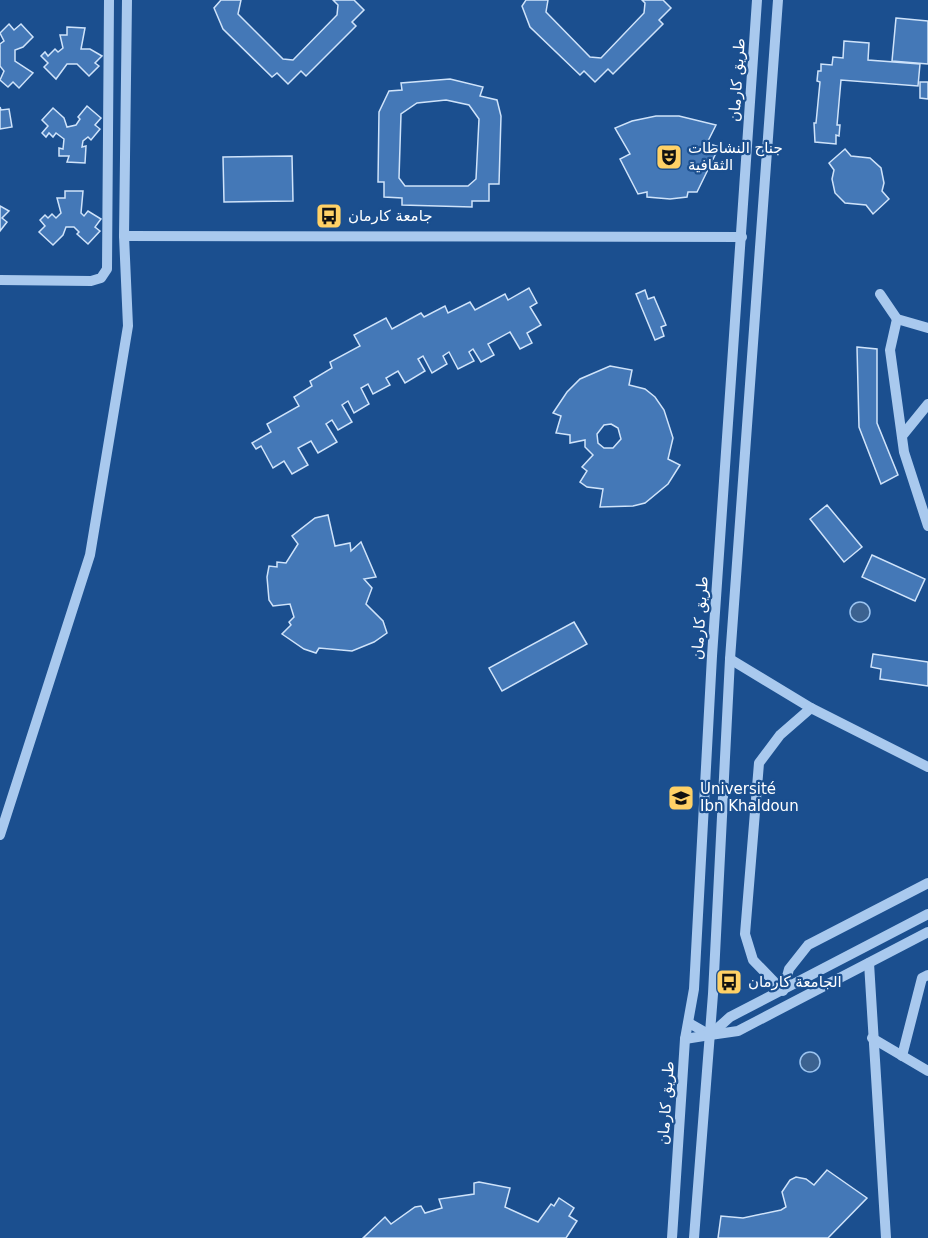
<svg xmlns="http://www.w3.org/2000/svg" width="928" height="1238" viewBox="0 0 928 1238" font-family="'DejaVu Sans','Noto Sans Arabic',sans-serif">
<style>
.water{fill:#3c6290;stroke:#9cc4f0;stroke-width:1.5}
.building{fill:#4478b7;stroke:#cfe3fa;stroke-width:1.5;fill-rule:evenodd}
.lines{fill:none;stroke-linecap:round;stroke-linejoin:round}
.minor{stroke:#a9c9ee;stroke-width:10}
.labels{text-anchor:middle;stroke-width:4.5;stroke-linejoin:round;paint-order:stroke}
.street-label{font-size:15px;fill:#fff;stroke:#1b4f8f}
.poi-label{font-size:15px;fill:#fff;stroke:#1b4f8f;text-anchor:start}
</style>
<rect width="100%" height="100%" fill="#1b4f8f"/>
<!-- water -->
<g class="water">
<circle cx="860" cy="612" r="10"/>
<circle cx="810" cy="1062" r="10"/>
</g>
<!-- building -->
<g class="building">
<path d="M 221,0 L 241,0 L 238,14 L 283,59 L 293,60 L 337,15 L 338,5 L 333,0 L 354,0 L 364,10 L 352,22 L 356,26 L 306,76 L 301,71 L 288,84 L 277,73 L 272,77 L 223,29 L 214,8 Z"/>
<path d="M 526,0 L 548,0 L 546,12 L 590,57 L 601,58 L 644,13 L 645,3 L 642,0 L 663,0 L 671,8 L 659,20 L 663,24 L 613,74 L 608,69 L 595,82 L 584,71 L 580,75 L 530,27 L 522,6 Z"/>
<path d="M 896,18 L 928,21 L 928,64 L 892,61 Z"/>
<path d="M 9,24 L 14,30 L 21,24 L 33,37 L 23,47 L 15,50 L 15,61 L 33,73 L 19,88 L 13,82 L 8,87 L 0,80 L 4,71 L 0,66 L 0,44 L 4,41 L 0,33 Z"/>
<path d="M 67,27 L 85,28 L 81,49 L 90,49 L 102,56 L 95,63 L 99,66 L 89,76 L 77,64 L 67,64 L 56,79 L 44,67 L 48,63 L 41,56 L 45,52 L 48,56 L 55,49 L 58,52 L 63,48 L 60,35 L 67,35 Z"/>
<path d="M 844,41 L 869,43 L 868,60 L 920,64 L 918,86 L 841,80 L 837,125 L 840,125 L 839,136 L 836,135 L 836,144 L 815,142 L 814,123 L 816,123 L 820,82 L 817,81 L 818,71 L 821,71 L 821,64 L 832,65 L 833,57 L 843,58 Z"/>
<path d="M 450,79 L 483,87 L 480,96 L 497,100 L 501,116 L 499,184 L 489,184 L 489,201 L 472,201 L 472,207 L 402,205 L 402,198 L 384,197 L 384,182 L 378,182 L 379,112 L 389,91 L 402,90 L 401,83 ZM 446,100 L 469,105 L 479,119 L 476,179 L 468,186 L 405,186 L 399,178 L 401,114 L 417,103 Z"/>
<path d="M 920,82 L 928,82 L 928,99 L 920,98 Z"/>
<path d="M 87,106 L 101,118 L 95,125 L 100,129 L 91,140 L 88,137 L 83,141 L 82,147 L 86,146 L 85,163 L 67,162 L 69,156 L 59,156 L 59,148 L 63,149 L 64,139 L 56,133 L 53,137 L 49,133 L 46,137 L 42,133 L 48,126 L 42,120 L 53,108 L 64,118 L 67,127 L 76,125 L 80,119 L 78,117 Z"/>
<path d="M 0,107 L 1,110 L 9,109 L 12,127 L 0,129 Z"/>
<path d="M 656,116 L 679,116 L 716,125 L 707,143 L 719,147 L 697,192 L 688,192 L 687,197 L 670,199 L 647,197 L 647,192 L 638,194 L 620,159 L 630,154 L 615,128 L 632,121 Z"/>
<path d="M 845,149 L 851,156 L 870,158 L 881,168 L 884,183 L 882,191 L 889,199 L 873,214 L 866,205 L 845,203 L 835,193 L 832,179 L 834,170 L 829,163 Z"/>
<path d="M 292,156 L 293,201 L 224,202 L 223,157 Z"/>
<path d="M 65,191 L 83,191 L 81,213 L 84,216 L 88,211 L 101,219 L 95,227 L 100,231 L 88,244 L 77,234 L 79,232 L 74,227 L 66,227 L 63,235 L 53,245 L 39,232 L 45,226 L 40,220 L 45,215 L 48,218 L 52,214 L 56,218 L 61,213 L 57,198 L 65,198 Z"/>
<path d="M 0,206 L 9,211 L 2,218 L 7,222 L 0,231 Z"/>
<path d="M 529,288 L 537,303 L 530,307 L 541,325 L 527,333 L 532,343 L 520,349 L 510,332 L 488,344 L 494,355 L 481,362 L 473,349 L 469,352 L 474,361 L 458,369 L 449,352 L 443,356 L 447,364 L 432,373 L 423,356 L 418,359 L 425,371 L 405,383 L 398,371 L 386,378 L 390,385 L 373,394 L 368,384 L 361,388 L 369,404 L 354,413 L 348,401 L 342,405 L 352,422 L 338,430 L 332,420 L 326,424 L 337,442 L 318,453 L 311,441 L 298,448 L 308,465 L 292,474 L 284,461 L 273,468 L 261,446 L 256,449 L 252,443 L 271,432 L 267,424 L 299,406 L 294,397 L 312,386 L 310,381 L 332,368 L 330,362 L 360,346 L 354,335 L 386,318 L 392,329 L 421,313 L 424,317 L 445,306 L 448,313 L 470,302 L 475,310 L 505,294 L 508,300 Z"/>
<path d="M 645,290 L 648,299 L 654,297 L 666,325 L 661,327 L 664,336 L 655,340 L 636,294 Z"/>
<path d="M 857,347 L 877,349 L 877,423 L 898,475 L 881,484 L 859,427 Z"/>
<path d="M 610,366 L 632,370 L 629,385 L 645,389 L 655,397 L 664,410 L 673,438 L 668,459 L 680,465 L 668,484 L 645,503 L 633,506 L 600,507 L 603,489 L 587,487 L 580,482 L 587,471 L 582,467 L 593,455 L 585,447 L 585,440 L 570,443 L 570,435 L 556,433 L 561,416 L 553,413 L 567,392 L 580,379 ZM 611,424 L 618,428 L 621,439 L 613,448 L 604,448 L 598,443 L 597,434 L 604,425 Z"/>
<path d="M 827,505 L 862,547 L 844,562 L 810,519 Z"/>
<path d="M 328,515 L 335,546 L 350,543 L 351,551 L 361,542 L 376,577 L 364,579 L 372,588 L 366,604 L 383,621 L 387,633 L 374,642 L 352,651 L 319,648 L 316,653 L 304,649 L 282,634 L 291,625 L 289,622 L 294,617 L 290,604 L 273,606 L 269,600 L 267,577 L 269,566 L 277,567 L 277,562 L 286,563 L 298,544 L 292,536 L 315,518 Z"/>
<path d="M 872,555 L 925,579 L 915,601 L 862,577 Z"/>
<path d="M 574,622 L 587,644 L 502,691 L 489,668 Z"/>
<path d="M 873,654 L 928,662 L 928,686 L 880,679 L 881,669 L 871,667 Z"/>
<path d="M 827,1170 L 867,1198 L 828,1238 L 718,1238 L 721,1216 L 743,1218 L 781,1210 L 786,1207 L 782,1192 L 790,1180 L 796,1177 L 806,1179 L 814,1185 Z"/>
<path d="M 479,1182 L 510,1188 L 505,1207 L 538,1222 L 551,1204 L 554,1206 L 559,1198 L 574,1208 L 569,1216 L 577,1221 L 566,1238 L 363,1238 L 385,1217 L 391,1224 L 415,1207 L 421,1206 L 425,1213 L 442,1208 L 439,1199 L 474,1194 L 474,1183 Z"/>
</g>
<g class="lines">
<!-- minor -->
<g class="minor">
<path d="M 124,236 L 742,237"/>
<path d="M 0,280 L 91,281 L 101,278 L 107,269 L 109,0"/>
<path d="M 880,294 L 897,319 L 928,328"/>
<path d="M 897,319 L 890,350 L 904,452 L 928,526"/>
<path d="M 902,436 L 928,404"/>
<path d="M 730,659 L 811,708"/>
<path d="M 928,767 L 811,708 L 780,735 L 759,763 L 745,934 L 753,960 L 783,991 L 789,969 L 808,945 L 928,883"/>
<path d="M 0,835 L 90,555 L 128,326 L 124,236 L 127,0"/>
<path d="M 869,963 L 886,1238"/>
<path d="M 689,1023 L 710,1035 L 738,1031 L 928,932"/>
<path d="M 872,1038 L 928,1071"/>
<path d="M 685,1039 L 710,1035 L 730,1017 L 928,914"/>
<path d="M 902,1056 L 922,978 L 928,975"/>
<path d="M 672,1238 L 685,1039 L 694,989 L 712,656 L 757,0"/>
<path d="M 694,1238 L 713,994 L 730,659 L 778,0"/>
</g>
</g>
<!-- icons -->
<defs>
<symbol id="theatre-square" viewBox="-11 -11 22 22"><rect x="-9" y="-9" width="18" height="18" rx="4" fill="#ffd166" stroke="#1b4f8f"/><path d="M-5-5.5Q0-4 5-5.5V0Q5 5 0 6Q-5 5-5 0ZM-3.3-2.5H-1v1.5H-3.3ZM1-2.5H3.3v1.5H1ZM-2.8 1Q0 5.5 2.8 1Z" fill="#111"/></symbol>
<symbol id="bus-square" viewBox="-11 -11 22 22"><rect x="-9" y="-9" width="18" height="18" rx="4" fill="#ffd166" stroke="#1b4f8f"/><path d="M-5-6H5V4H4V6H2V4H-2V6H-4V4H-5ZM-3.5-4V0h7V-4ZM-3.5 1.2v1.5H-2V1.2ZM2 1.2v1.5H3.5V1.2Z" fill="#111"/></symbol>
<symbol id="university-square" viewBox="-11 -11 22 22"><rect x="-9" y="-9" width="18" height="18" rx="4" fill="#ffd166" stroke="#1b4f8f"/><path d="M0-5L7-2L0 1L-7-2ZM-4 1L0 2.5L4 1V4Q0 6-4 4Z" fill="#111"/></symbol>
</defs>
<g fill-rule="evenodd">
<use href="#theatre-square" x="654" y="142" width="30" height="30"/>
<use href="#bus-square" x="314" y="201" width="30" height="30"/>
<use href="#university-square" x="666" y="783" width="30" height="30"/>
<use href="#bus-square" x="714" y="967" width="30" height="30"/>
</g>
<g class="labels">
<!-- street labels -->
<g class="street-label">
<text transform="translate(737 80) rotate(-86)" y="5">طريق كارمان</text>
<text transform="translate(700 618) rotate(-86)" y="5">طريق كارمان</text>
<text transform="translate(666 1103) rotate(-86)" y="5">طريق كارمان</text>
</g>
<!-- poi labels -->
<g class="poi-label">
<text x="688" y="153">جناح النشاطات<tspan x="688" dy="17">الثقافية</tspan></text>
<text x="348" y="221">جامعة كارمان</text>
<text x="700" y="794">Université<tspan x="700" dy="17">Ibn Khaldoun</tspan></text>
<text x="748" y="987">الجامعة كارمان</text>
</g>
</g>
</svg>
